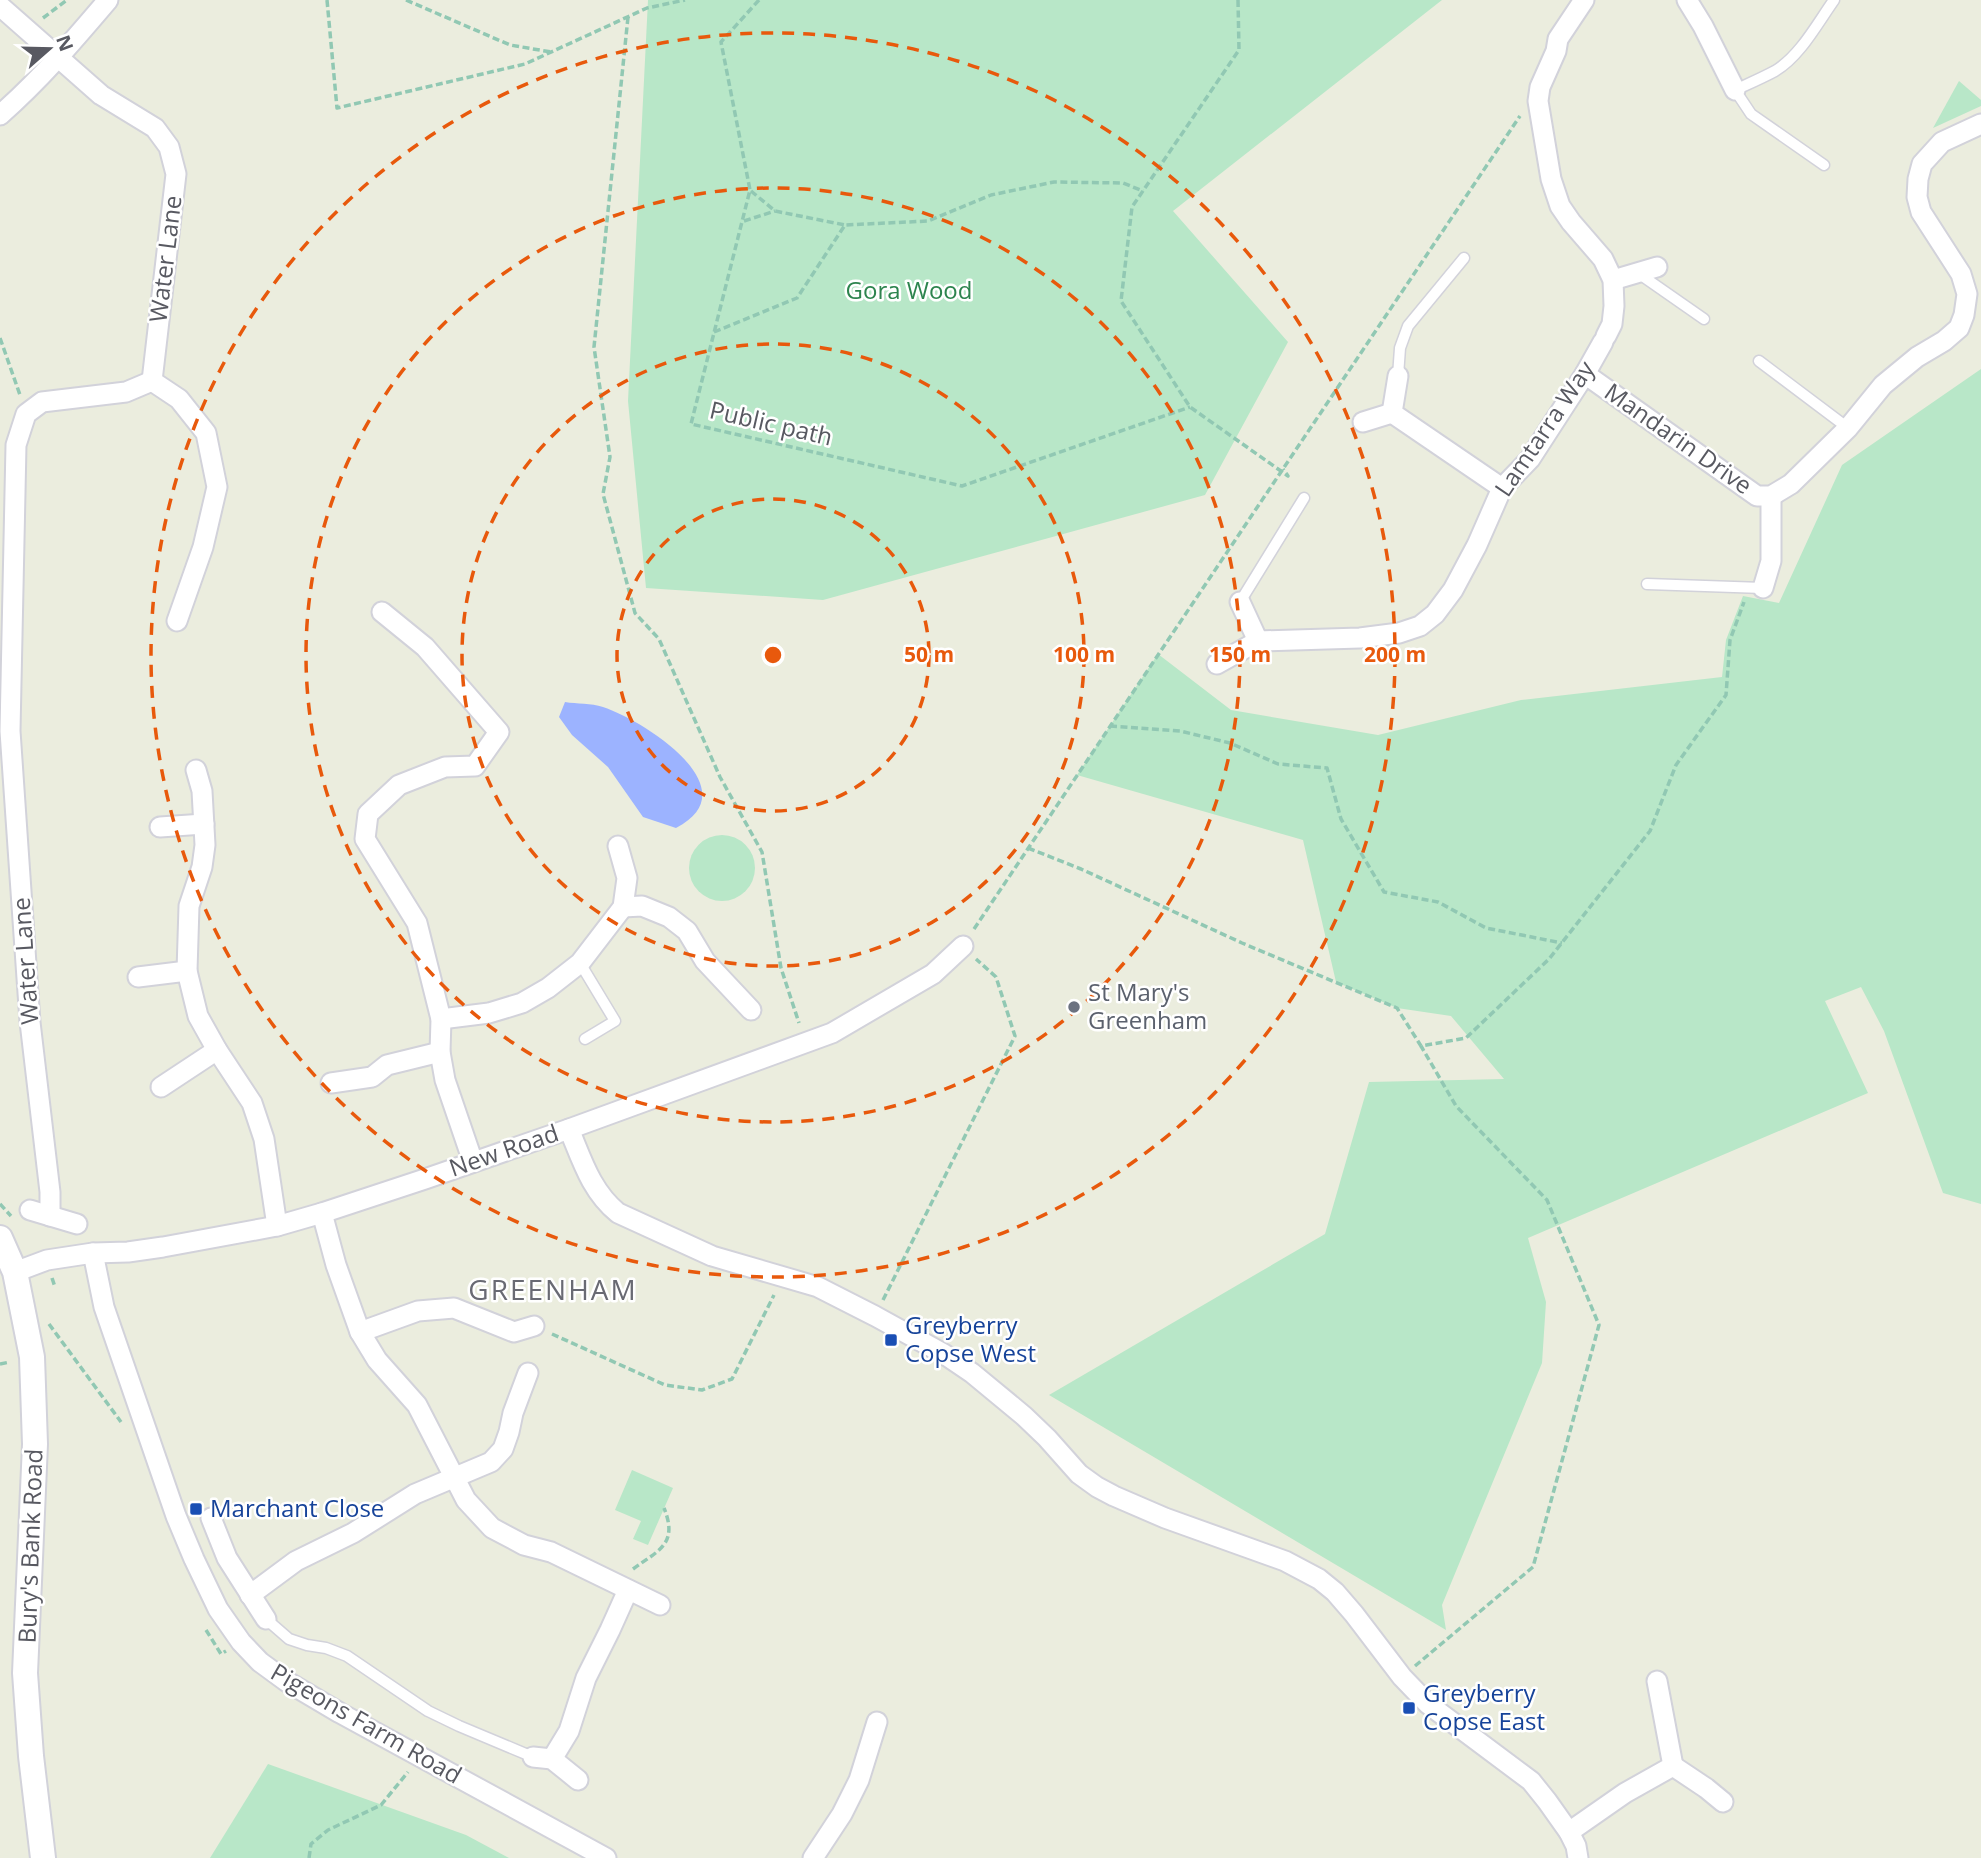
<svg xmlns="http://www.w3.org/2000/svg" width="1981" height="1858" viewBox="0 0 1981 1858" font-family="'Open Sans',sans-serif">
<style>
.green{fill:#b8e7c8}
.water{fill:#9cb3ff}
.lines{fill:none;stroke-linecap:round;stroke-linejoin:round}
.service-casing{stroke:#d2d2da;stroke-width:13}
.minor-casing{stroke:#d2d2da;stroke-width:23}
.tertiary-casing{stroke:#d2d2da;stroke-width:28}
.path{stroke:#91c8b3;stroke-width:3.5;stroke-dasharray:7 3.5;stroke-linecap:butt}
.service{stroke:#fff;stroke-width:10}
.minor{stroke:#fff;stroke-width:19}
.tertiary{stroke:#fff;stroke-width:24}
.ring{fill:none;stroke:#e8590c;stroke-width:3.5;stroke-dasharray:12 9}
.worship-dot{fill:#6b7280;stroke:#fff;stroke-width:2.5}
.transit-dot{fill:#1a4fb4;stroke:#fff;stroke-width:2.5}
.labels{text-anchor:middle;stroke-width:5;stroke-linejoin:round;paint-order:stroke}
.street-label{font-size:24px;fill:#585961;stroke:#fff}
.park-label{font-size:24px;fill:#2d844e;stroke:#fff}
.worship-label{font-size:24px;fill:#5b616d;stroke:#fff;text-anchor:start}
.transit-label{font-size:24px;fill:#164399;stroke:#fff;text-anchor:start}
.quarter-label{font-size:28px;letter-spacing:2px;fill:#696a73;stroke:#fff}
.centre{fill:#e8590c;stroke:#fff;stroke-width:3.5}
.ring-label{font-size:21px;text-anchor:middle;font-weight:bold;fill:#e8590c;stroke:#fff;stroke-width:5;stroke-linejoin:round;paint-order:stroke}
</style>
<rect width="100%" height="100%" fill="#ebedde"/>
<!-- green -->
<g class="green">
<path d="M 648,0 L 1442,0 L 1173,211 L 1288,342 L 1205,495 L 823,600 L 646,588 L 628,401 Z"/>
<path d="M 1959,81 L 1981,100 L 1981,106 L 1933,128 Z"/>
<path d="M 1981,369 L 1981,1204 L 1943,1193 L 1884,1031 L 1861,987 L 1825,1001 L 1868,1093 L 1528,1238 L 1546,1302 L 1542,1363 L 1442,1605 L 1446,1630 L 1049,1395 L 1325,1234 L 1369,1082 L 1504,1079 L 1451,1016 L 1397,1008 L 1336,982 L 1303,840 L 1077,775 L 1158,654 L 1231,710 L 1378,735 L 1521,700 L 1722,677 L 1726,640 L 1743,596 L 1779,603 L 1842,465 Z"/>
<circle cx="722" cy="868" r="33"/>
<path d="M 632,1470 L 673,1488 L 648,1545 L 633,1539 L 641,1521 L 615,1510 Z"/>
<path d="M 268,1764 L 466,1835 L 509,1858 L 210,1858 Z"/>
</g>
<!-- water -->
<path class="water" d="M 565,702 C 577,704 591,703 603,707 C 643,720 752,789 676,828 L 643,817 L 608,767 L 572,735 L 559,717 Z"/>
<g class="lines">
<defs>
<g id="service">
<path d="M 1824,165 L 1751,114 L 1735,90 C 1748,84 1762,78 1775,71 C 1800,56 1817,24 1834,0"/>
<path d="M 1638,273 L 1704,319"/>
<path d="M 1759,361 L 1848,428"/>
<path d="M 1398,376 L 1400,348 L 1408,326 L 1464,258"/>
<path d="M 1647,584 L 1763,588"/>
<path d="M 1240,602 L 1304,498"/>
<path d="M 580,963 L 615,1021 L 585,1039"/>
<path d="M 266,1619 L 289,1639 L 307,1645 L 326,1648 L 347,1656 L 428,1711 L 459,1726 L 533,1757"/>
</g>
<g id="minor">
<path d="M 1584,0 L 1558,39 L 1556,51 L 1540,87 L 1538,101 L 1551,179 L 1560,206 L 1571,222 L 1603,259 L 1613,280 L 1614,306 L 1612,324 L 1606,336"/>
<path d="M 1687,0 L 1703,26 L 1735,90"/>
<path d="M 0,6 L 101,95 L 155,128 L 169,147 L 176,174 L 152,381"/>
<path d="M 0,115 C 40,80 74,40 108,0"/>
<path d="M 1613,280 L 1657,267"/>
<path d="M 1585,374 L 1757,496 L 1771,496 L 1791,484 L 1848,428 L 1883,385 L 1917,357 L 1944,341 L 1959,328 L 1964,315 L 1967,294 L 1961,274 L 1921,212 L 1917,197 L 1918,179 L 1922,164 L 1942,142 L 1981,124"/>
<path d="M 1398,376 L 1392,413 L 1502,488"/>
<path d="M 152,381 L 179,399 L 206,433 L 217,487 L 203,547 L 177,621"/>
<path d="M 1363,422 L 1392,413"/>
<path d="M 1763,588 L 1771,561 L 1771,496"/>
<path d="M 1240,602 L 1258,641"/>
<path d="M 382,612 L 425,647 L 499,732 L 475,766 L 445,767 L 399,785 L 368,814 L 365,839 L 417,923 L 441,1019 L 440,1052 L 445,1080 L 473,1162"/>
<path d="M 1217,664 L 1258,641 L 1360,638 L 1399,633 L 1420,626 L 1435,614 L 1453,590 L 1477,545 L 1502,488 L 1530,459 L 1585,374 L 1603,342"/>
<path d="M 196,770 L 202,791 L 205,845 L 202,867 L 189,906 L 187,971 L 198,1016 L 217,1050 L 252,1103 L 264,1139 L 277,1226"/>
<path d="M 160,827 L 204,824"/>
<path d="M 623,907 L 642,906 L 669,917 L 687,931 L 705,961 L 751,1010"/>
<path d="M 138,977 L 187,971"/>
<path d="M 441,1019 L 489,1013 L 522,1003 L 548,988 L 580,963 L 623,907 L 627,878 L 618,846"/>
<path d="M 331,1083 L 372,1077 L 387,1065 L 440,1052"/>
<path d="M 161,1087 L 217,1050"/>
<path d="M 569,1129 C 582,1160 591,1191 618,1213 L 712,1256 L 818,1287 L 875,1316 L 944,1354 L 972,1373 L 1024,1416 L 1047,1438 L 1079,1474 L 1097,1487 L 1114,1496 L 1165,1518 L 1285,1561 L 1319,1579 L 1335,1592 L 1354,1614 L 1402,1677 L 1428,1704 L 1531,1781 L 1547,1801 L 1569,1832 L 1576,1846 L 1578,1858"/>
<path d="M 30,1210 L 77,1224"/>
<path d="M 322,1213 L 336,1265 L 360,1332 L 377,1360 L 417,1405 L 466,1500 L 492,1528 L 524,1545 L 551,1552 L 660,1605"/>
<path d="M 50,1216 L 50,1192 L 30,1022 L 10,731 L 16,445 L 26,414 L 42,402 L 126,392 L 152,381"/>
<path d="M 93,1253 L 104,1307 L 176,1516 L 194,1559 L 218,1609 L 241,1642 L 260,1662 L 286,1681 L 340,1713 L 606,1858"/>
<path d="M 15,1272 L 47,1260 L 93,1253 L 128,1252 L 163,1247 L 277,1226 L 322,1213 L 425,1179 L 569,1129 L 832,1033 L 933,974 L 963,946"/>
<path d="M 360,1332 L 418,1311 L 454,1308 L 514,1332 L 534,1326"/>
<path d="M 211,1518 L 227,1558 L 266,1619"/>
<path d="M 250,1595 L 296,1561 L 353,1533 L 415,1494 L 491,1462 L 503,1449 L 509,1432 L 513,1413 L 528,1373"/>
<path d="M 533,1757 L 552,1759 L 578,1780"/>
<path d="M 552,1759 L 569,1731 L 586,1678 L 610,1630 L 628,1590"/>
<path d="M 1673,1766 L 1706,1788 L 1723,1802"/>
<path d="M 1569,1832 L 1625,1793 L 1673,1766 L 1657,1681"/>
<path d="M 813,1858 L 842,1814 L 859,1780 L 877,1722"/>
</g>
<path id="tertiary" d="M 0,1238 L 15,1272 L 32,1357 L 35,1444 L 25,1673 L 31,1756 L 43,1858"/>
</defs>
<!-- service casing -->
<use href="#service" class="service-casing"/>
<!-- minor casing -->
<use href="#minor" class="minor-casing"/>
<!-- tertiary casing -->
<use href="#tertiary" class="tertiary-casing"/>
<!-- path -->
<g class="path">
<path d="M 327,0 L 337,108 L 525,64 L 647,8 L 685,0"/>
<path d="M 406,0 L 510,45 L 551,52"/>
<path d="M 759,0 L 721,42 L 750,190 L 691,424 L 962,486 L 1190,407"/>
<path d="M 1238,0 L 1239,50 L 1132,207 L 1121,301 L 1190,407 L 1288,476 L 1283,469"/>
<path d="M 628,17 L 594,347 L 610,457 L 603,494 L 635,613 L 659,639 L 720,777 L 762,852 L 781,968 L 799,1023"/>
<path d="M 43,18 L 67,0"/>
<path d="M 751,191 L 775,211 L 845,225"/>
<path d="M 744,221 L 775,211"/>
<path d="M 714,332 L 797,298 L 845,225 L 928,221 L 991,195 L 1054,182 L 1123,183 L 1143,191"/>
<path d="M 0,338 L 20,395"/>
<path d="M 1110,726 L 1180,731 L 1230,743 L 1278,764 L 1327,768 L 1341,819 L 1384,892 L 1438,902 L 1486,928 L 1562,943"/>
<path d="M 1028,848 L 1081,869 L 1242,943 L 1397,1008 L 1421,1046 L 1466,1038 L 1549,959 L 1650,831 L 1676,765 L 1726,695 L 1730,640 L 1744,602"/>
<path d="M 974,929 L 1520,116"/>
<path d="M 0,1204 L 11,1216"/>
<path d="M 52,1278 L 55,1287"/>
<path d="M 883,1300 L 1015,1036 L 996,977 L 976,959"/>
<path d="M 49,1324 L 121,1422"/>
<path d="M 552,1334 L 665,1385 L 702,1390 L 732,1379 L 774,1295"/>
<path d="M 0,1364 L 10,1362"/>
<path d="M 633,1569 C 657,1551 679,1545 664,1508"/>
<path d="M 206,1630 L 221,1654 L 226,1651"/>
<path d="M 1415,1666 L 1533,1567 L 1599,1325 L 1547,1200 L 1456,1106 L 1421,1046"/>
<path d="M 309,1858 L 311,1844 L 328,1830 L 381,1805 L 408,1772"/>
</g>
<!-- service -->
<use href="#service" class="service"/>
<!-- minor -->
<use href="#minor" class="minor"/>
<!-- tertiary -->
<use href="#tertiary" class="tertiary"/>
</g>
<!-- distance rings -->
<g class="ring">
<circle cx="773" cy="655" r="156"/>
<circle cx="773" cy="655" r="311"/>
<circle cx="773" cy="655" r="467"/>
<circle cx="773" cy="655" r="622"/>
</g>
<!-- markers -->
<circle class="worship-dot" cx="1074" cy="1007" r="7"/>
<g class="transit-dot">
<rect x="884" y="1333" width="14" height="14" rx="3.5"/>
<rect x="189" y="1502" width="14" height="14" rx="3.5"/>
<rect x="1402" y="1701" width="14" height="14" rx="3.5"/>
</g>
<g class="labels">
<!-- street labels -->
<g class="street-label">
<text transform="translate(166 259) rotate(-83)" y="8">Water Lane</text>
<text transform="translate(771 424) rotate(13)" y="8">Public path</text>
<text transform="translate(1545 429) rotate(-56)" y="8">Lamtarra Way</text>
<text transform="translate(1678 439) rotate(35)" y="8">Mandarin Drive</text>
<text transform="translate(26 961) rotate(-94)" y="8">Water Lane</text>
<text transform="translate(504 1151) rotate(-19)" y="8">New Road</text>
<text transform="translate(31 1546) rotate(-88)" y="8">Bury's Bank Road</text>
<text transform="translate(366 1724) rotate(30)" y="8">Pigeons Farm Road</text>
</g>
<!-- park labels -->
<g class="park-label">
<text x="909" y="299">Gora Wood</text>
</g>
<!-- worship labels -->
<g class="worship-label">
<text x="1088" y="1001">St Mary's<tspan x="1088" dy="28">Greenham</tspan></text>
</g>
<!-- transit labels -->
<g class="transit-label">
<text x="905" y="1334">Greyberry<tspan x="905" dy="28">Copse West</tspan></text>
<text x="210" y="1517">Marchant Close</text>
<text x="1423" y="1702">Greyberry<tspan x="1423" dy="28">Copse East</tspan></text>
</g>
<!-- quarter labels -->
<g class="quarter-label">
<text x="553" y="1300">GREENHAM</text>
</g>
</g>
<circle cx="773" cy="655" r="10" class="centre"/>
<g class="ring-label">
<text x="929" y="662">50 m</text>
<text x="1084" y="662">100 m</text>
<text x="1240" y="662">150 m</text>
<text x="1395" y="662">200 m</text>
</g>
<!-- north arrow -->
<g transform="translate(49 49) rotate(70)" stroke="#ffffff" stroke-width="5" paint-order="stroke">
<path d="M0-5L12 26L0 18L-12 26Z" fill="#585961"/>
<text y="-10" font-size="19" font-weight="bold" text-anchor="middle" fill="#585961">N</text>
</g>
</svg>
